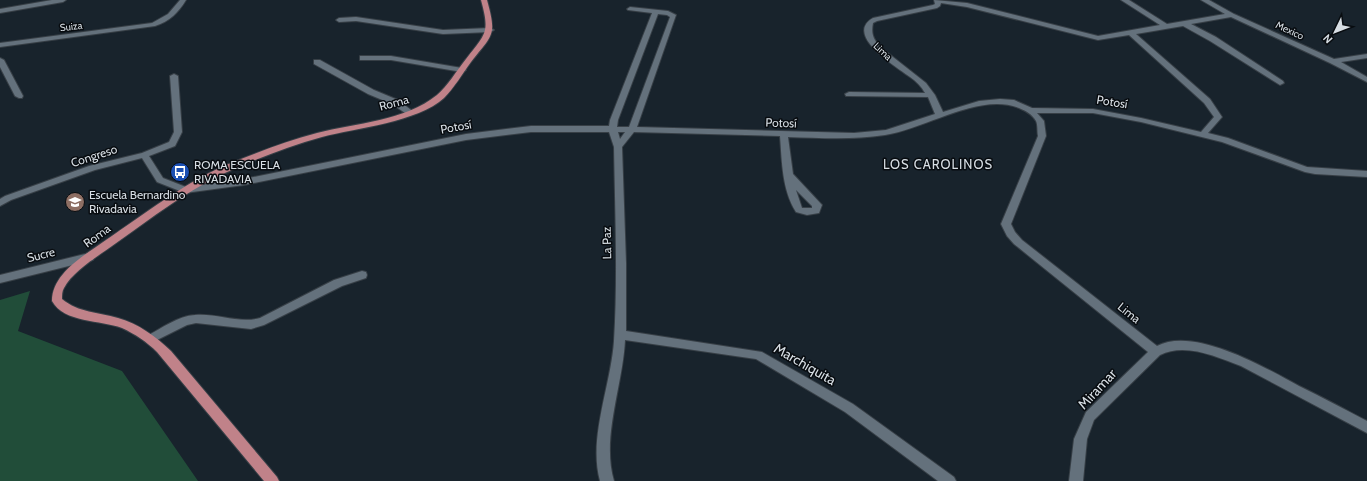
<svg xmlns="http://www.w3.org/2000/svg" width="1367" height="481" viewBox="0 0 1367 481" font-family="Cabin,sans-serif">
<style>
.green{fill:#214d39}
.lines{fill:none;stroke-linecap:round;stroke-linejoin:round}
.minor-casing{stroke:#373f46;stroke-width:2}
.major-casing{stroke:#373f46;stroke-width:2}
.minor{fill:#64717c;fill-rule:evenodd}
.major{fill:#c08289;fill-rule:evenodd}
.labels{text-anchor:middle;stroke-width:3;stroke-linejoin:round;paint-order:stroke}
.far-street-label{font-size:10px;fill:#d7dee4;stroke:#080c10}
.street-label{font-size:12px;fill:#d7dee4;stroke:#080c10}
.poi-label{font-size:12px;fill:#d7dee4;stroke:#080c10;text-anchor:start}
.neighbourhood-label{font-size:13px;letter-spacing:1px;fill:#d7dee4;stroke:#080c10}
.near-street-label{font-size:14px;fill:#d7dee4;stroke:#080c10}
</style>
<rect width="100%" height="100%" fill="#18232c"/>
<!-- green -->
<path class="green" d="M 30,291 L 18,331 L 122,371 L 198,481 L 0,481 L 0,300 Z"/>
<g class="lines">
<defs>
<g id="minor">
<path d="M 52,0 L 66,0 L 63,2 L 0,13 L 0,9 Z"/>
<path d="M 180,0 L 186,0 C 178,13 170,21 155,26 L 0,47 L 0,43 L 152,23 L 168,14 Z"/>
<path d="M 934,0 L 967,3 L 1098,36 L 1160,25 L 1121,0 L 1129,0 L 1167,24 L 1225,14 L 1201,0 L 1209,0 L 1234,14 L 1334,59 L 1367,54 L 1367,58 L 1341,62 L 1367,77 L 1367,82 L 1330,63 L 1231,17 L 1191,24 L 1216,37 L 1283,81 L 1284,83 L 1280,85 L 1210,41 L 1183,26 L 1136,34 L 1210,99 L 1222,117 L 1208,133 L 1228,138 L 1307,167 L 1367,171 L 1367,177 L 1315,174 L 1305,172 L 1222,142 L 1141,122 L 1093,113 L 1037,113 L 1044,121 L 1046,136 L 1011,224 L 1015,232 L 1022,240 L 1157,346 C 1194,326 1266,368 1299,386 C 1322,397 1344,409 1367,421 L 1367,433 L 1241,366 C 1217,357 1185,342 1160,355 L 1094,420 L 1087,439 L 1083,481 L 1069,481 L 1074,439 L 1086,412 L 1148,352 L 1014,244 L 1007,236 L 1001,224 L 1038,136 C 1037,132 1038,125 1036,121 C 1032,114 1026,111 1019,108 C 979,92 926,129 885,135 C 853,140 821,138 788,137 L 793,174 L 822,205 L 819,213 L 807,215 L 796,212 C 782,190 782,162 780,136 L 634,132 L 622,147 L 626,263 L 626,331 L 762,352 L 853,404 L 954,477 L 956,481 L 938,481 L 845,412 L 756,359 L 625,340 C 623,385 601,438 614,481 L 600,481 C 588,438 611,385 614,341 C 618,276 615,211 614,147 L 609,132 L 531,132 L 466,140 L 244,185 L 185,193 L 157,182 L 142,158 L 95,170 L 11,200 L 0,206 L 0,199 L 5,196 L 89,166 L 142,153 L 169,142 L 174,132 L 170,76 L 174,74 L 178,76 L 182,132 L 175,146 L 149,156 L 163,178 L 186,187 L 244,179 L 466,134 L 531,126 L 609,126 L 610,120 L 652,13 L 628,10 L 627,9 L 630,7 L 668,11 L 676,15 L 637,127 L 854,133 L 886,130 L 935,114 L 928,97 L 846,96 L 845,94 L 849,92 L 925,93 C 921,86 916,81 910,77 C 898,68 843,35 873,18 L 933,5 L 935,4 ZM 941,3 L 967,7 L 1098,40 L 1129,35 L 1204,103 L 1214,117 L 1201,132 L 1141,118 L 1093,109 L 1032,108 L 1014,100 L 1000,99 L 979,101 L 943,112 L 935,95 L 926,83 L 879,46 C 873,38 871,33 873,23 L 877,21 L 937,8 L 940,6 ZM 658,14 L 667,15 L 670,17 L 629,127 L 617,127 L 618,120 ZM 618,132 L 625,132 L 620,139 ZM 796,190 L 812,206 L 812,208 L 802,208 Z"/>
<path d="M 356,17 L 443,30 L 490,28 L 494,30 L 490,32 L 443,34 L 356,21 L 339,22 L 336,20 L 339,18 Z"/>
<path d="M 360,56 L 391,56 L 462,68 L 466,70 L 462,72 L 391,60 L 360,60 Z"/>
<path d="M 0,58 L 4,60 L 23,96 L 22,98 L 19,98 L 15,96 L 0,67 Z"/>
<path d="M 314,60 L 320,60 L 374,90 L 398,100 L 415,113 L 411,115 L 408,115 L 392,104 L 368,94 L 314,64 Z"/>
<path d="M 89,253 L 93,254 L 94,257 L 93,260 L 0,283 L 0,275 Z"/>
<path d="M 362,271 L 366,272 L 367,275 L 366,278 L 342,286 L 264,325 L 251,329 L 196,323 L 187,325 L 151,343 L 147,342 L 145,339 L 147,336 C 162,328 178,316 195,315 C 217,313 239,324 260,318 L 334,280 Z"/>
</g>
<path id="major" d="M 481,0 L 487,0 C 497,36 493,34 471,62 C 463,73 454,88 444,98 C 418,122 356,128 322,137 C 292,145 262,157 234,169 C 188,189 152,218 112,246 C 98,256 72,272 64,288 C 62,291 62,295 62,299 C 79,313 98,312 118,318 C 139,324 155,336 171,351 L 277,477 L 279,481 L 264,481 L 157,352 C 147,342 135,334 122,328 C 101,320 64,323 52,301 C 52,273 85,255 106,240 C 146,213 181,185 226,165 C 256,153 286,141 317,133 C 356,123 405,121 437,95 C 447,87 457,70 466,59 C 486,33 490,33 481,0 Z"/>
</defs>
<!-- minor casing -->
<use href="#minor" class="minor-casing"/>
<!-- major casing -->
<use href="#major" class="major-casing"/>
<!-- minor -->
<use href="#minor" class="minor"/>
<!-- major -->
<use href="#major" class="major"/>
</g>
<!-- icons -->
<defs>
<symbol id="bus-disc" viewBox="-11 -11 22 22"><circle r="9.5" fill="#1a4fb4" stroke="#080c10"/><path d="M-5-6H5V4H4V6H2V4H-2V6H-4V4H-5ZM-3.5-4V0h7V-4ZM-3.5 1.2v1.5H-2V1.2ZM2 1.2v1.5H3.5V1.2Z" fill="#fff"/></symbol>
<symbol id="school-disc" viewBox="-11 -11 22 22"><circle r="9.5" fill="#8d6e63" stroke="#080c10"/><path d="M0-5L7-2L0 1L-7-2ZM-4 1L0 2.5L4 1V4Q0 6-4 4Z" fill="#fff"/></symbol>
</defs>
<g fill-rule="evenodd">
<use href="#bus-disc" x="169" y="161" width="22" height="22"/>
<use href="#school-disc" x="64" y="191" width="22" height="22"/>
</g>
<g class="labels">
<!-- far-street labels -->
<g class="far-street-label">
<text transform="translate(71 26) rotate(-7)" y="4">Suiza</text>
<text transform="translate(1290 30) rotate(25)" y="4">Mexico</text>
<text transform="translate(883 51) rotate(43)" y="4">Lima</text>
</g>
<!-- street labels -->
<g class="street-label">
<text transform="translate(1112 102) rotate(9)" y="4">Potosí</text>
<text transform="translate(394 103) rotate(-15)" y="4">Roma</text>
<text transform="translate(781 123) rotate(2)" y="4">Potosí</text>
<text transform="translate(456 127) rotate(-10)" y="4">Potosí</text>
<text transform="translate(94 156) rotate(-18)" y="4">Congreso</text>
<text transform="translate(97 236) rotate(-36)" y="4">Roma</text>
<text transform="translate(607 243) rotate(-91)" y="4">La Paz</text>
<text transform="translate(41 255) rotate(-14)" y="4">Sucre</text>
<text transform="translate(1129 313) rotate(39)" y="4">Lima</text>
</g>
<!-- poi labels -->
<g class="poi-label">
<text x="194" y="169">ROMA ESCUELA<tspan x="194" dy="14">RIVADAVIA</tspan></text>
<text x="89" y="199">Escuela Bernardino<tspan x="89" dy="14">Rivadavia</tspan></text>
</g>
<!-- neighbourhood labels -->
<g class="neighbourhood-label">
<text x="938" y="169">LOS CAROLINOS</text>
</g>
<!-- near-street labels -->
<g class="near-street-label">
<text transform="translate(805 364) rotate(30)" y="5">Marchiquita</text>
<text transform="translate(1097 389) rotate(-47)" y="5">Miramar</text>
</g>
</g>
<!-- north arrow -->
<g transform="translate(1335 32) rotate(227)" stroke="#080c10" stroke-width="3" paint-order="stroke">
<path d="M0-3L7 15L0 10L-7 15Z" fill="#d7dee4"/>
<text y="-6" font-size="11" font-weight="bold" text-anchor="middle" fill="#d7dee4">N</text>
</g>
</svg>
